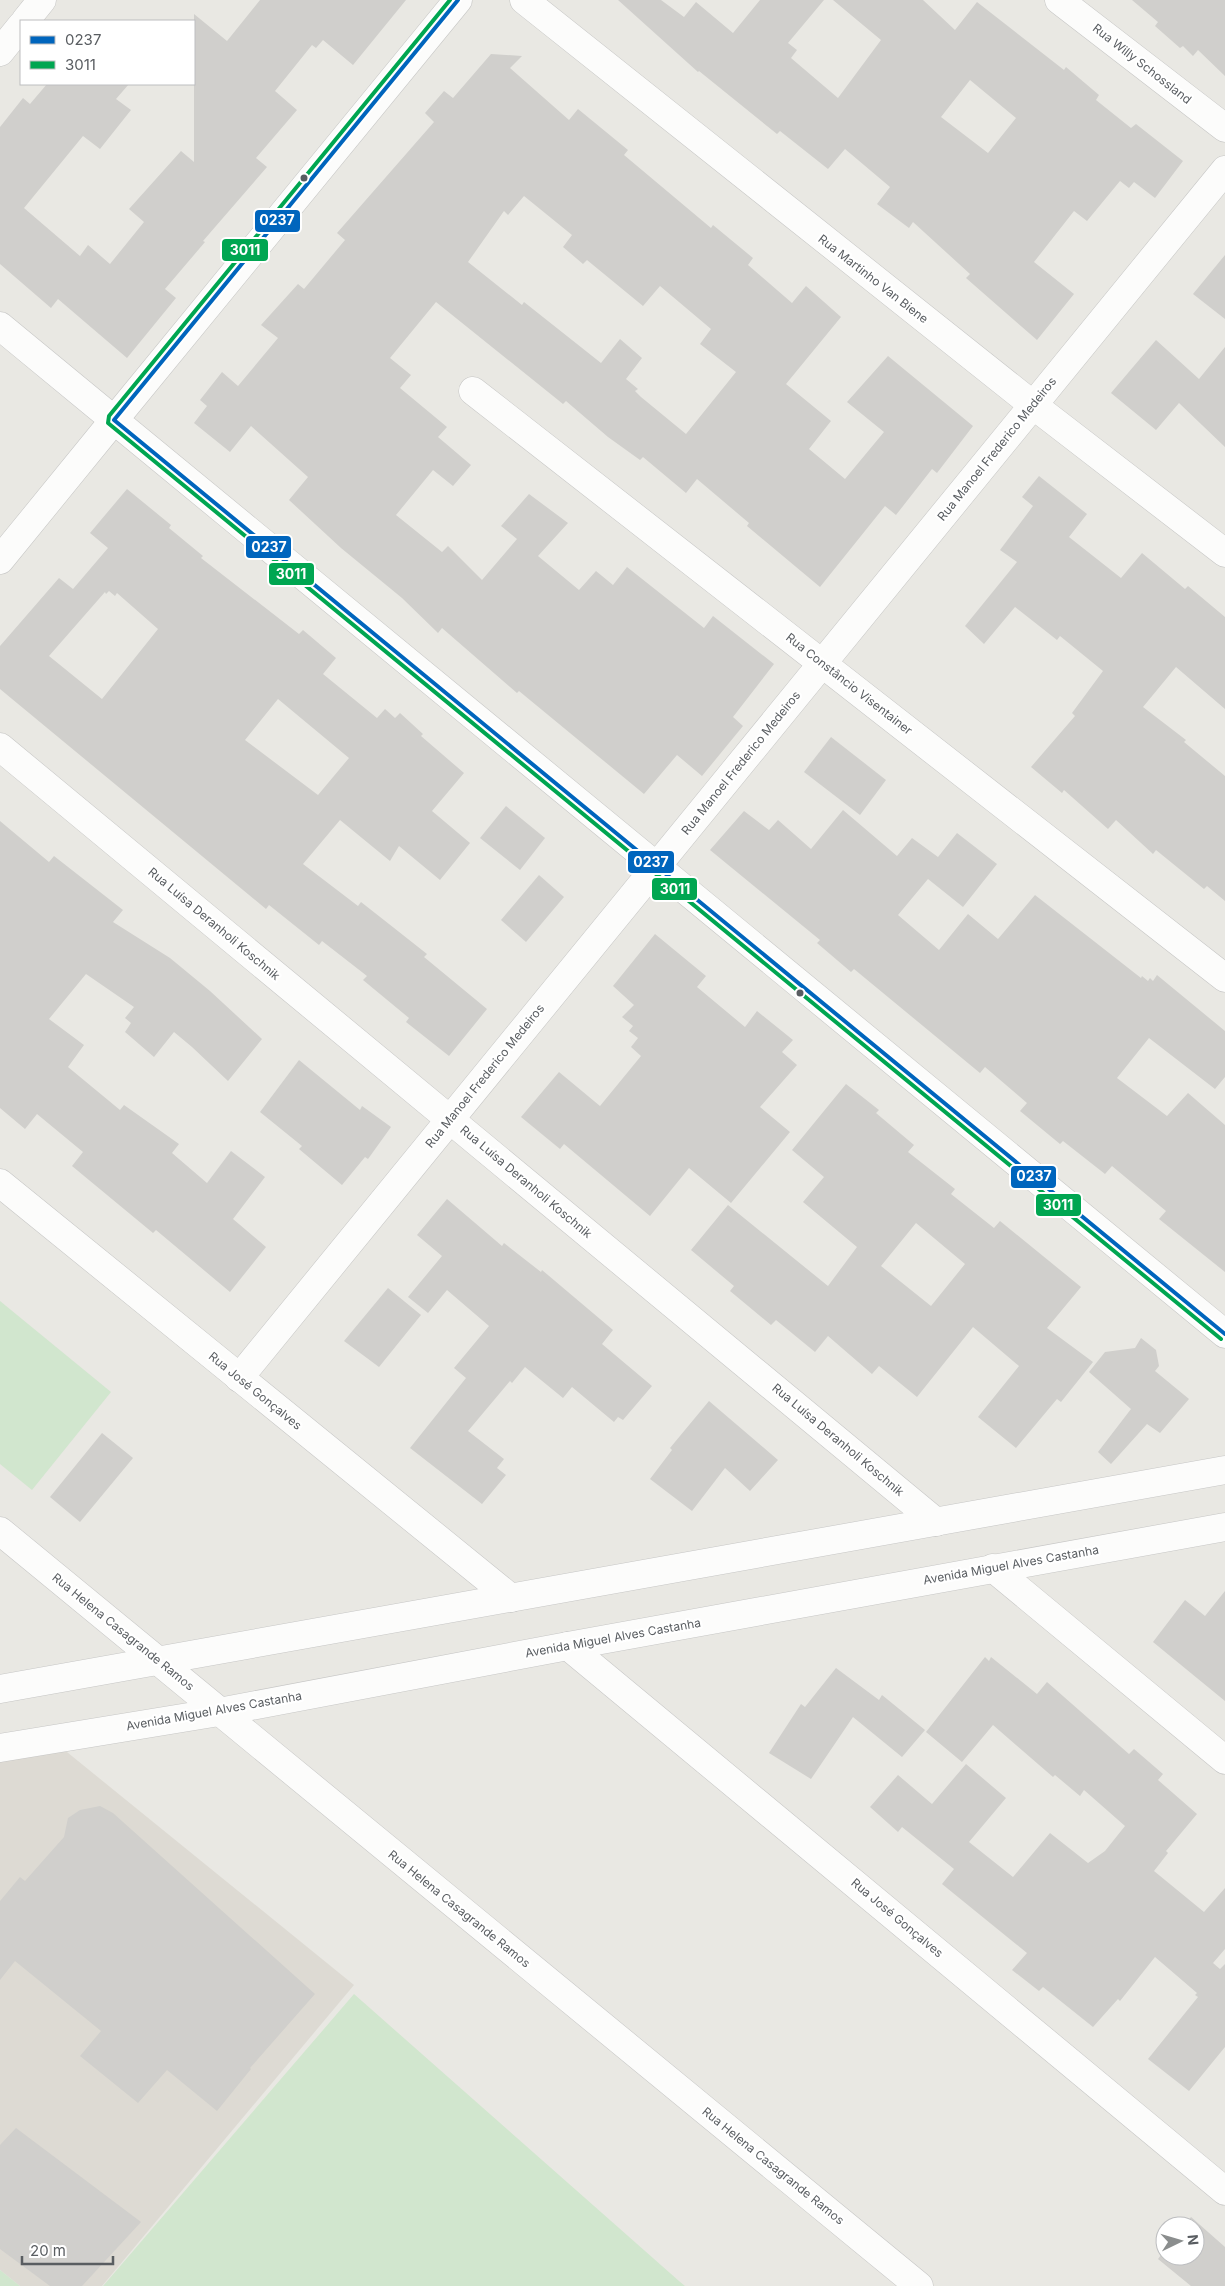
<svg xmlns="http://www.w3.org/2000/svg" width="1225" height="2286" viewBox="0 0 1225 2286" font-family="Inter,sans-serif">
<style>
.education{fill:#dddad3}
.green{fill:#d1e6ce}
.building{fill:#d0cfcc;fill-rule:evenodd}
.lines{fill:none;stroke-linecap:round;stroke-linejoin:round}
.minor-casing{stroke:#c6c6c5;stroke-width:29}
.tertiary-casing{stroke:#c6c6c5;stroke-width:29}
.minor{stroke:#fcfcfb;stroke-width:28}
.tertiary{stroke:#fcfcfb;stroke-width:28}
.bus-1-casing{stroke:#fff;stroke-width:8}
.bus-2-casing{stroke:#fff;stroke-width:8}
.bus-1{stroke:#0065bd;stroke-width:4}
.bus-2{stroke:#00a651;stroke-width:4}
.bus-dot{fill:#595d61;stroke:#fff;stroke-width:2}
.labels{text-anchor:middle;stroke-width:4.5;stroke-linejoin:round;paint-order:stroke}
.street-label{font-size:12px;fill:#595d61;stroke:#fff}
.line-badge{stroke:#fff;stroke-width:2}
.badge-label{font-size:14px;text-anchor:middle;font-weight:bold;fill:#fff}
</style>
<rect width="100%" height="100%" fill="#e9e8e3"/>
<!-- education -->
<path class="education" d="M 62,1748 L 354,1985 L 102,2286 L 20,2286 L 0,2270 L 0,1760 Z"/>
<!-- green -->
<g class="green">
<path d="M 0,1301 L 111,1392 L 32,1490 L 0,1464 Z"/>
<path d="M 354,1994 L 679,2281 L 685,2286 L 103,2286 Z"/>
<path d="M 0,2270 L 20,2286 L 0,2286 Z"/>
</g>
<!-- building -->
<g class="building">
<path d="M 260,0 L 406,0 L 353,65 L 323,40 L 316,48 L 312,45 L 275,91 L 297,110 L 256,158 L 267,167 L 203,241 L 205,242 L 165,289 L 176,298 L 127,358 L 58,299 L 51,308 L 0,264 L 0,127 L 23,98 L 30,104 L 47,84 L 129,84 L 116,99 L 131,110 L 100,149 L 83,136 L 24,208 L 80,256 L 88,245 L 110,264 L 144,222 L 129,209 L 181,151 L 194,162 L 194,14 L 227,41 Z"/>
<path d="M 618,0 L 661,0 L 684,17 L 696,2 L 733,33 L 760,0 L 824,0 L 788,43 L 797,50 L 791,58 L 838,98 L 881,40 L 833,0 L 923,0 L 955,30 L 977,2 L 1064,70 L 1066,67 L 1099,95 L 1096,100 L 1131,128 L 1136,124 L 1183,161 L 1155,198 L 1134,182 L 1129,188 L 1120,181 L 1087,221 L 1074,211 L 1034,262 L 1074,294 L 1037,340 L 966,278 L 970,274 L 913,222 L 909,228 L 877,204 L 890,187 L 845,149 L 828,169 L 780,131 L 777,134 L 699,71 L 698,72 ZM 970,80 L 1016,118 L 988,153 L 941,117 Z"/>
<path d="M 1132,0 L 1225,0 L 1225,76 L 1198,50 L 1193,56 L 1183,46 L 1180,48 L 1155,26 L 1158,22 Z"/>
<path d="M 491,54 L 522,56 L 510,68 L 569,120 L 578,109 L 628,150 L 624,155 L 711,228 L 713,225 L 753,258 L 748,265 L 792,303 L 806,286 L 841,317 L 786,384 L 831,421 L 809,449 L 845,479 L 884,432 L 847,402 L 888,356 L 973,426 L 937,473 L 932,469 L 896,515 L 885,506 L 820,587 L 747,526 L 749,523 L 697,479 L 686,493 L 643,457 L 640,460 L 608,437 L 566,401 L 563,404 L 436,302 L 390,358 L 411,375 L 400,388 L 447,427 L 438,437 L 471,465 L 453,486 L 433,470 L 396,515 L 442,552 L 448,546 L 482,580 L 517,539 L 501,526 L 529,494 L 568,523 L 538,556 L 579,590 L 596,571 L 613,585 L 627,567 L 704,628 L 713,616 L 774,664 L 733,717 L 743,726 L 702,776 L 677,755 L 644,794 L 519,691 L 517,693 L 442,628 L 438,633 L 402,598 L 341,548 L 289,500 L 308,477 L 251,426 L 230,452 L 194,423 L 207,406 L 200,400 L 222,372 L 238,386 L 278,338 L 261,325 L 298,284 L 304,289 L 345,240 L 337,233 L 434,122 L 425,113 L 444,91 L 453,98 ZM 524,196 L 572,235 L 563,247 L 583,264 L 587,260 L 643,306 L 660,286 L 711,329 L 700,344 L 736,372 L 686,434 L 641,397 L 635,391 L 638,389 L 626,379 L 642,358 L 620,339 L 601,363 L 524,302 L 522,305 L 468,262 L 504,211 L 508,215 Z"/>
<path d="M 1225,255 L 1225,319 L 1193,294 Z"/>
<path d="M 1156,340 L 1199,379 L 1225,347 L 1225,447 L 1179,403 L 1156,430 L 1111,393 Z"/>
<path d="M 1039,476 L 1087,514 L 1069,537 L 1121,578 L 1142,553 L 1185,589 L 1188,586 L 1225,617 L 1225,709 L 1176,667 L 1143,707 L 1186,740 L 1184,742 L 1225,776 L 1225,901 L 1207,886 L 1204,889 L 1156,850 L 1153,854 L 1116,820 L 1108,829 L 1064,790 L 1062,793 L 1031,767 L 1075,716 L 1072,713 L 1103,671 L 1060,636 L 1057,640 L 1015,607 L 984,644 L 965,626 L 1017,562 L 1000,550 L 1033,506 L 1022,497 Z"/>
<path d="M 127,489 L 171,525 L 169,528 L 203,556 L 201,558 L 299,634 L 303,630 L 336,658 L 323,674 L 377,718 L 385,709 L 395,718 L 400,713 L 423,734 L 421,736 L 464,773 L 432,811 L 470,843 L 440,880 L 399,846 L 390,861 L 340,820 L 303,864 L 358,906 L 361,902 L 389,924 L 427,954 L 424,957 L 487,1009 L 449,1056 L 406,1022 L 409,1018 L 363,980 L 367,976 L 322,941 L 319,945 L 269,905 L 266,909 L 0,689 L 0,646 L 59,578 L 73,589 L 108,548 L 90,533 ZM 109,591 L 115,596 L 117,593 L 158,629 L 102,699 L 49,656 L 105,592 L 106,594 ZM 278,699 L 349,758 L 318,795 L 245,740 Z"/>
<path d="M 831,737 L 886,780 L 860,815 L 804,772 Z"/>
<path d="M 506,806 L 545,838 L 520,870 L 480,838 Z"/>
<path d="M 843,810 L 897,856 L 912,838 L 938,857 L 957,833 L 997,864 L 963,907 L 928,879 L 898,915 L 939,950 L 968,914 L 998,939 L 1035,895 L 1141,978 L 1142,976 L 1148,981 L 1150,978 L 1153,981 L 1157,975 L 1225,1031 L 1225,1077 L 1215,1089 L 1149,1038 L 1117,1078 L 1167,1116 L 1188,1093 L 1225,1125 L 1225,1272 L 1159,1219 L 1166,1211 L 1112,1166 L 1105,1174 L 1063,1141 L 1060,1144 L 1020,1111 L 1027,1103 L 985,1067 L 980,1073 L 854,969 L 851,972 L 817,943 L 820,940 L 710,850 L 744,811 L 769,830 L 778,820 L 811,849 Z"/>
<path d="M 0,821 L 49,862 L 54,856 L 123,910 L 113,922 L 170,958 L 210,991 L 262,1039 L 228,1081 L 192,1047 L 174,1032 L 154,1057 L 125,1032 L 131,1023 L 125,1018 L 134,1007 L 86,974 L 49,1019 L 84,1045 L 68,1067 L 120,1110 L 124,1105 L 179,1144 L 172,1153 L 207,1183 L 231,1151 L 265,1177 L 233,1219 L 266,1247 L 230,1292 L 156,1230 L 153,1233 L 72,1166 L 83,1152 L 37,1114 L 25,1129 L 0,1108 Z"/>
<path d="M 539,875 L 564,897 L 526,942 L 501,920 Z"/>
<path d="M 655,934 L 706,976 L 697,987 L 745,1027 L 757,1011 L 793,1040 L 782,1052 L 797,1065 L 760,1107 L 790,1132 L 731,1203 L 689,1168 L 650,1216 L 564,1144 L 560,1149 L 521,1117 L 559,1072 L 600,1106 L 641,1056 L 631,1047 L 638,1038 L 629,1031 L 633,1026 L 622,1017 L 634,1005 L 613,986 Z"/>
<path d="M 299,1060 L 360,1110 L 362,1106 L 391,1127 L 368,1159 L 365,1157 L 342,1185 L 299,1149 L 302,1146 L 260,1112 Z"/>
<path d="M 846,1084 L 879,1110 L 876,1113 L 914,1145 L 908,1152 L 955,1189 L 951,1194 L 994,1228 L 1000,1221 L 1081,1287 L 1047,1328 L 1093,1362 L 1061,1402 L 1057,1399 L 1016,1448 L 978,1417 L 1019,1366 L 973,1327 L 917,1397 L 879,1366 L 872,1374 L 828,1336 L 815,1352 L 776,1320 L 771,1325 L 730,1291 L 734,1286 L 691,1250 L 728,1205 L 828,1286 L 857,1247 L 803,1202 L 824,1177 L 792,1150 ZM 916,1223 L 965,1264 L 931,1306 L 881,1266 Z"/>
<path d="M 447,1199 L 502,1246 L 504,1243 L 541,1272 L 542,1270 L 613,1330 L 602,1344 L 652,1386 L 623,1420 L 618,1417 L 614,1422 L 572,1387 L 563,1398 L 525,1367 L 512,1383 L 510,1381 L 468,1431 L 504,1459 L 497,1468 L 506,1475 L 482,1504 L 410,1448 L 466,1378 L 454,1368 L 489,1326 L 447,1290 L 428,1313 L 408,1297 L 442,1256 L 417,1235 Z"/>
<path d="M 388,1288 L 421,1315 L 379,1367 L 344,1341 Z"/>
<path d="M 1141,1338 L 1156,1350 L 1159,1366 L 1155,1371 L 1189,1399 L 1160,1433 L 1147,1424 L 1111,1464 L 1098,1452 L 1131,1409 L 1089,1372 L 1105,1352 L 1135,1348 Z"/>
<path d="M 709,1401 L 778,1460 L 750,1491 L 725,1468 L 692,1511 L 650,1479 L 672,1450 L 670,1448 Z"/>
<path d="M 102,1433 L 133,1458 L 80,1522 L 50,1497 Z"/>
<path d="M 1225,1591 L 1225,1701 L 1153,1642 L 1185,1600 L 1205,1616 Z"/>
<path d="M 985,1657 L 989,1661 L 991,1657 L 1037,1694 L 1047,1682 L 1129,1754 L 1134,1749 L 1163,1774 L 1158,1780 L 1197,1814 L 1166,1851 L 1168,1853 L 1154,1871 L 1204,1912 L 1225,1888 L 1225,1949 L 1213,1963 L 1220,1969 L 1225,1964 L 1225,2047 L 1189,2091 L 1148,2059 L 1198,1997 L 1195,1995 L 1197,1993 L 1155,1957 L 1120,2001 L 1118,1999 L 1093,2027 L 1043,1987 L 1039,1991 L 1012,1970 L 1027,1953 L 942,1884 L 954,1869 L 902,1827 L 898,1832 L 870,1807 L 898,1775 L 932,1804 L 966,1764 L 1006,1798 L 969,1842 L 1013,1877 L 1050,1833 L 1088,1863 L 1105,1851 L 1125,1826 L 1084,1790 L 1080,1796 L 1055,1775 L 1053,1777 L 993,1725 L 962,1762 L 926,1732 Z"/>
<path d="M 836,1668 L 879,1700 L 882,1695 L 925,1730 L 902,1757 L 853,1717 L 811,1779 L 769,1753 L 801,1704 L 805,1707 Z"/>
<path d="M 100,1806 L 113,1813 L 315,1994 L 250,2068 L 251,2069 L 217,2111 L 167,2070 L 138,2103 L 80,2056 L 101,2031 L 15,1961 L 0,1980 L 0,1901 L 20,1877 L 25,1881 L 64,1837 L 68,1818 L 80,1810 Z"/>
<path d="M 16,2128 L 141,2222 L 82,2286 L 50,2286 L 0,2249 L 0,2145 Z"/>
<path d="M 1191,2217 L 1225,2247 L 1225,2286 L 1191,2286 L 1158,2259 L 1165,2250 L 1165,2256 L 1195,2256 L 1195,2226 L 1184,2226 Z"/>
</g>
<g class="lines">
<defs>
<g id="minor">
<path d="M 1059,0 L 1225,128"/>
<path d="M 25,21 L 42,0"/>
<path d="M 0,52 L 21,26"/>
<path d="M 0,326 L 114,420 L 0,560"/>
<path d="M 473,391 L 1225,978"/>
<path d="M 0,747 L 936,1522"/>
<path d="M 0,1183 L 511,1598"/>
<path d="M 239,1378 L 1225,170"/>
<path d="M 0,1531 L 919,2286"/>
<path d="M 993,1568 L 1225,1760"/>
<path d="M 568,1646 L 1225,2191"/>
<path d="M 0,1689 L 1225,1470"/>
<path d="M 0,1748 L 219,1712 L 568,1646 L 1225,1527"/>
</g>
<g id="tertiary">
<path d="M 458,0 L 114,420 L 1225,1334"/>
<path d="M 524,0 L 1033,405 L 1225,553"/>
</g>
</defs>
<!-- minor casing -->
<use href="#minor" class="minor-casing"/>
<!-- tertiary casing -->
<use href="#tertiary" class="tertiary-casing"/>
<!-- minor -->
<use href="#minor" class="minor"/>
<!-- tertiary -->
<use href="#tertiary" class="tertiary"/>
<defs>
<path id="bus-1" d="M 458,0 L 114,420 L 1225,1334"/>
<path id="bus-2" d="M 450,0 L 109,416 L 108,423 L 1221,1339"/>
</defs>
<!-- bus-1 casing -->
<use href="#bus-1" class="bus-1-casing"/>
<!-- bus-2 casing -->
<use href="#bus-2" class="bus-2-casing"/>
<!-- bus-1 -->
<use href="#bus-1" class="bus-1"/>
<!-- bus-2 -->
<use href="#bus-2" class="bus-2"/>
</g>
<!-- markers -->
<g class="bus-dot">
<circle cx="304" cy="178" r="4.5"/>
<circle cx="800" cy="993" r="4.5"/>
</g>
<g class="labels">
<!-- street labels -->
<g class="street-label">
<text transform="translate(1142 64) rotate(38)" y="4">Rua Willy Schossland</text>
<text transform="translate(873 279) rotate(38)" y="4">Rua Martinho Van Biene</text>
<text transform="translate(997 449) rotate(-51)" y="4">Rua Manoel Frederico Medeiros</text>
<text transform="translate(849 684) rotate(38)" y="4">Rua Constâncio Visentainer</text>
<text transform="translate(741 763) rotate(-51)" y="4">Rua Manoel Frederico Medeiros</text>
<text transform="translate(214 924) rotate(40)" y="4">Rua Luísa Deranholi Koschnik</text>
<text transform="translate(485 1076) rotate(-51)" y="4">Rua Manoel Frederico Medeiros</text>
<text transform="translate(526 1182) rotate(40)" y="4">Rua Luísa Deranholi Koschnik</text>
<text transform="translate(255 1391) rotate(39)" y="4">Rua José Gonçalves</text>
<text transform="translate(838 1440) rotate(40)" y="4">Rua Luísa Deranholi Koschnik</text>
<text transform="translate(1011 1565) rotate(-10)" y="4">Avenida Miguel Alves Castanha</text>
<text transform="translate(123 1632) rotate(39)" y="4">Rua Helena Casagrande Ramos</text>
<text transform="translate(613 1638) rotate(-10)" y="4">Avenida Miguel Alves Castanha</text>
<text transform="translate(214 1711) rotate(-10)" y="4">Avenida Miguel Alves Castanha</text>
<text transform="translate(459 1909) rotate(39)" y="4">Rua Helena Casagrande Ramos</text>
<text transform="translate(897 1918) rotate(40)" y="4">Rua José Gonçalves</text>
<text transform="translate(773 2166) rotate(39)" y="4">Rua Helena Casagrande Ramos</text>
</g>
</g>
<g class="line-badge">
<rect x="254" y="209" width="47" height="24" rx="5" fill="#0065bd"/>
<rect x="221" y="238" width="48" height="24" rx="5" fill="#00a651"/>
<rect x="245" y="535" width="47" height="24" rx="5" fill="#0065bd"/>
<rect x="268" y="562" width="47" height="24" rx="5" fill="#00a651"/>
<rect x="627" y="850" width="48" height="24" rx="5" fill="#0065bd"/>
<rect x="651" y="877" width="47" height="24" rx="5" fill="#00a651"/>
<rect x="1010" y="1165" width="47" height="24" rx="5" fill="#0065bd"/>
<rect x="1035" y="1193" width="47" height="24" rx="5" fill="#00a651"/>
</g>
<g class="badge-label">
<text x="277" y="225">0237</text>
<text x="245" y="255">3011</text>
<text x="269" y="552">0237</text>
<text x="291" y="579">3011</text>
<text x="651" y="867">0237</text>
<text x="675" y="894">3011</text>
<text x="1034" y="1181">0237</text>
<text x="1058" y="1210">3011</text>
</g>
<!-- legend -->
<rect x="20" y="20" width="175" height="65" fill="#ffffff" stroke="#bdbec0"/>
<rect x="30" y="36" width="25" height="8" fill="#0065bd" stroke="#bdbec0"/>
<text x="65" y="45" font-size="15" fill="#595d61">0237</text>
<rect x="30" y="61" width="25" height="8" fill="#00a651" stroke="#bdbec0"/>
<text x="65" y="70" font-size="15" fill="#595d61">3011</text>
<!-- north arrow -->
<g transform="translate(1180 2241) rotate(85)"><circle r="24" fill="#ffffff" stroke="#bdbec0"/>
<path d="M0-4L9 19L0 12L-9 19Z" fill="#8b8e8e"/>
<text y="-8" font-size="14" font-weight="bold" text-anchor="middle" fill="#595d61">N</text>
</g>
<!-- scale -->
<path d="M22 2256v8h91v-8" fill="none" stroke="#595d61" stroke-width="2.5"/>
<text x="30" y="2256" font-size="15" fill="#595d61" stroke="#ffffff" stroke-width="4" paint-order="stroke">20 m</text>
</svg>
